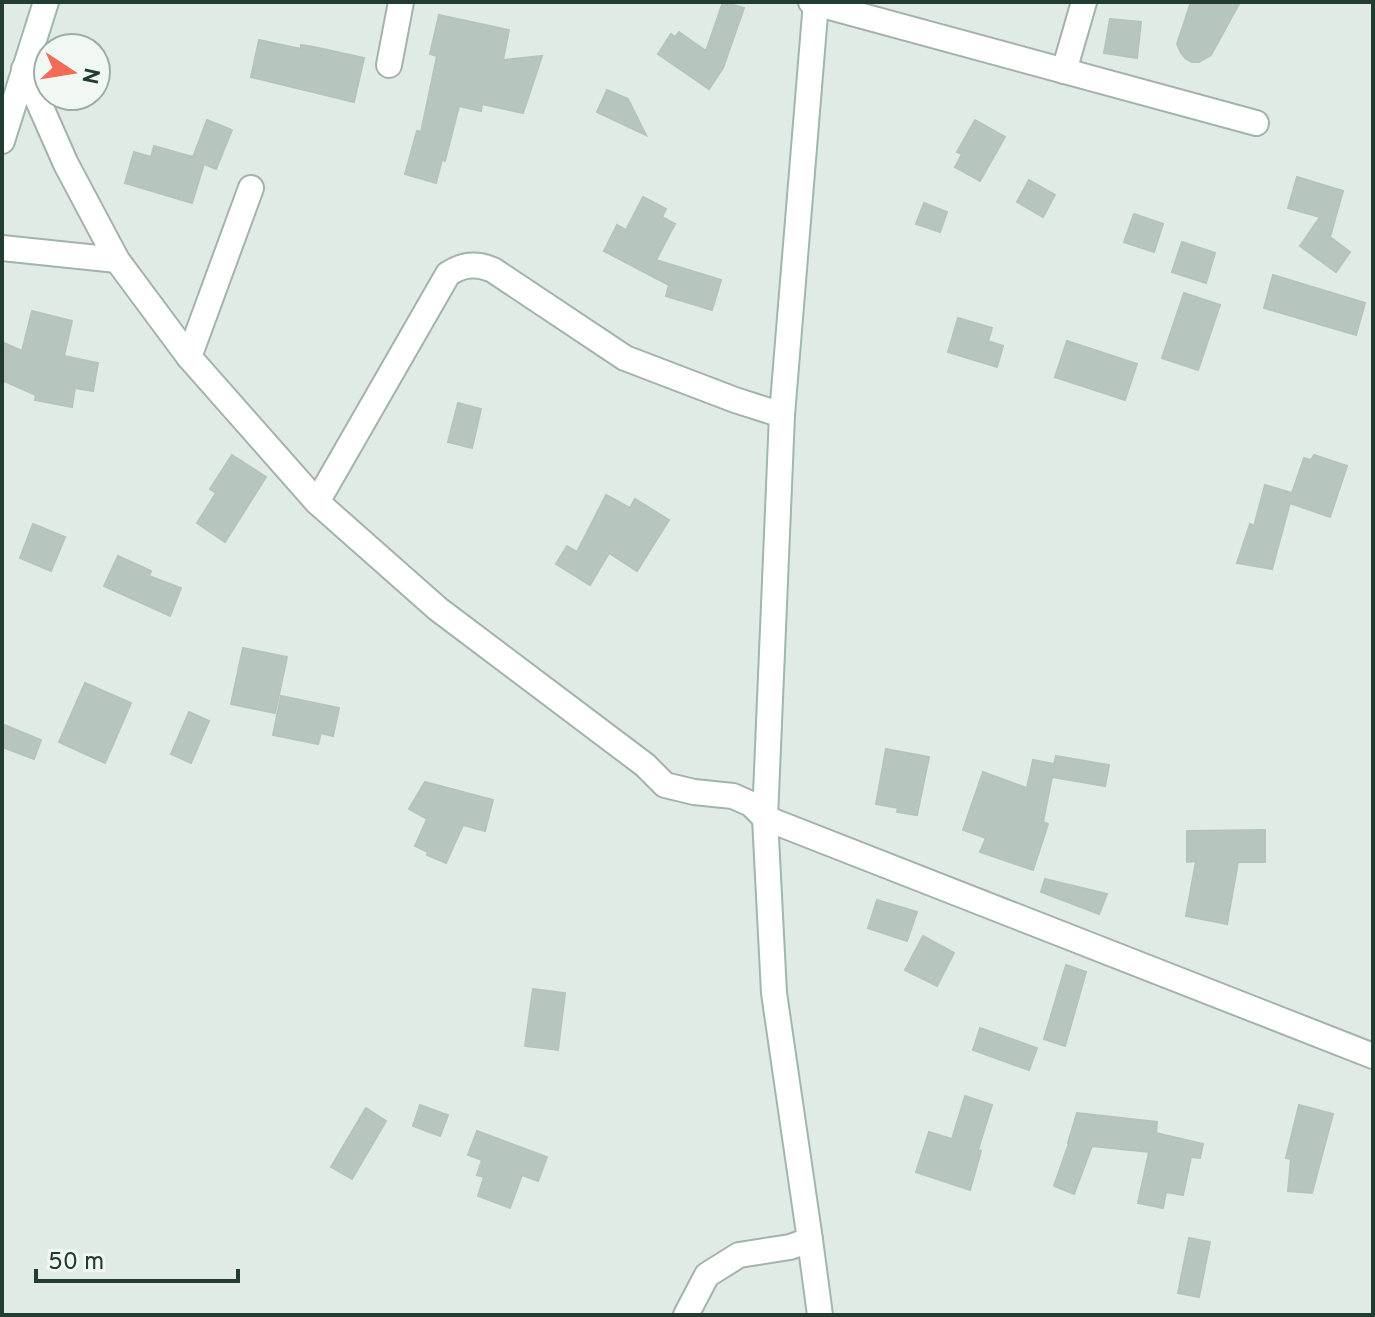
<svg xmlns="http://www.w3.org/2000/svg" width="1375" height="1317" viewBox="0 0 1375 1317" font-family="Overpass,sans-serif">
<style>
.building{fill:#b6c6be;stroke:#b3c5bb;stroke-width:2}
.lines{fill:none;stroke-linecap:round;stroke-linejoin:round}
.street-casing{stroke:#a3b3ab;stroke-width:28}
.secondary-casing{stroke:#9fb7ac;stroke-width:28}
.street{stroke:#fff;stroke-width:24}
.secondary{stroke:#fff;stroke-width:24}
</style>
<rect width="100%" height="100%" fill="#e0ebe5"/>
<!-- building -->
<g class="building">
<path d="M 723,2 L 744,8 L 723,68 L 709,89 L 658,54 L 671,34 L 675,37 L 679,32 L 706,51 Z"/>
<path d="M 1191,2 L 1240,2 L 1211,55 L 1199,62 L 1192,62 L 1186,59 L 1181,53 L 1177,44 Z"/>
<path d="M 439,15 L 509,30 L 503,60 L 542,56 L 523,113 L 482,104 L 481,111 L 459,106 L 445,161 L 442,160 L 436,183 L 405,174 L 417,131 L 421,132 L 437,56 L 430,54 Z"/>
<path d="M 1110,19 L 1141,22 L 1137,58 L 1104,53 Z"/>
<path d="M 259,40 L 301,49 L 301,45 L 314,47 L 364,58 L 354,102 L 251,77 Z"/>
<path d="M 607,90 L 628,99 L 646,135 L 597,112 Z"/>
<path d="M 207,120 L 232,130 L 216,169 L 204,164 L 192,203 L 125,183 L 134,152 L 151,157 L 154,146 L 193,157 Z"/>
<path d="M 975,120 L 1005,137 L 980,181 L 955,167 L 962,154 L 957,152 Z"/>
<path d="M 1297,177 L 1343,191 L 1330,237 L 1350,252 L 1336,272 L 1300,246 L 1320,217 L 1288,208 Z"/>
<path d="M 1029,180 L 1055,195 L 1043,217 L 1017,202 Z"/>
<path d="M 643,197 L 666,209 L 662,217 L 675,224 L 656,260 L 721,280 L 712,310 L 666,296 L 669,285 L 604,251 L 617,225 L 626,230 Z"/>
<path d="M 924,203 L 947,212 L 940,232 L 916,224 Z"/>
<path d="M 1134,214 L 1163,224 L 1154,252 L 1124,242 Z"/>
<path d="M 1182,242 L 1215,253 L 1206,283 L 1172,272 Z"/>
<path d="M 1273,275 L 1365,303 L 1356,335 L 1264,308 Z"/>
<path d="M 1184,293 L 1220,305 L 1198,370 L 1162,358 Z"/>
<path d="M 32,311 L 72,321 L 64,356 L 98,363 L 93,391 L 75,388 L 72,407 L 35,400 L 36,395 L 2,380 L 2,342 L 22,351 Z"/>
<path d="M 958,318 L 992,328 L 988,341 L 1003,346 L 997,367 L 948,352 Z"/>
<path d="M 1067,341 L 1137,364 L 1125,400 L 1055,377 Z"/>
<path d="M 458,403 L 481,409 L 472,448 L 448,442 Z"/>
<path d="M 232,455 L 266,477 L 225,542 L 197,523 L 216,493 L 210,489 Z"/>
<path d="M 1314,455 L 1347,466 L 1330,517 L 1290,503 L 1272,569 L 1237,563 L 1250,524 L 1254,526 L 1265,485 L 1292,493 L 1304,458 L 1311,460 Z"/>
<path d="M 606,495 L 630,508 L 635,499 L 669,520 L 637,571 L 609,553 L 590,585 L 556,564 L 567,546 L 577,552 Z"/>
<path d="M 33,524 L 65,537 L 51,571 L 20,558 Z"/>
<path d="M 118,556 L 151,571 L 149,576 L 181,588 L 170,616 L 104,586 Z"/>
<path d="M 243,648 L 287,657 L 275,713 L 231,704 Z"/>
<path d="M 85,683 L 131,703 L 105,763 L 59,742 Z"/>
<path d="M 281,696 L 339,708 L 333,736 L 321,733 L 318,744 L 273,735 Z"/>
<path d="M 189,712 L 209,721 L 191,763 L 171,754 Z"/>
<path d="M 2,724 L 41,740 L 34,759 L 2,747 Z"/>
<path d="M 886,749 L 929,757 L 917,815 L 897,812 L 898,808 L 876,804 Z"/>
<path d="M 1056,756 L 1109,765 L 1105,786 L 1052,777 L 1043,822 L 1048,824 L 1033,870 L 980,852 L 986,838 L 963,830 L 983,772 L 1027,788 L 1033,760 L 1054,764 Z"/>
<path d="M 425,782 L 493,800 L 485,831 L 463,825 L 446,863 L 427,855 L 428,852 L 415,846 L 427,819 L 409,809 Z"/>
<path d="M 1265,830 L 1265,862 L 1238,862 L 1227,924 L 1186,916 L 1196,861 L 1187,862 L 1187,831 Z"/>
<path d="M 1045,879 L 1107,894 L 1099,914 L 1041,892 Z"/>
<path d="M 877,900 L 917,912 L 907,941 L 868,928 Z"/>
<path d="M 923,936 L 954,953 L 937,986 L 905,970 Z"/>
<path d="M 1066,965 L 1086,972 L 1065,1046 L 1044,1039 Z"/>
<path d="M 533,989 L 565,993 L 558,1050 L 525,1046 Z"/>
<path d="M 980,1028 L 1037,1048 L 1029,1070 L 973,1050 Z"/>
<path d="M 965,1096 L 992,1105 L 978,1150 L 981,1151 L 970,1190 L 916,1172 L 929,1132 L 952,1139 Z"/>
<path d="M 420,1105 L 448,1115 L 440,1136 L 413,1126 Z"/>
<path d="M 1299,1105 L 1333,1114 L 1312,1193 L 1288,1191 L 1291,1159 L 1286,1158 Z"/>
<path d="M 366,1108 L 386,1121 L 352,1179 L 331,1167 Z"/>
<path d="M 1077,1113 L 1157,1122 L 1156,1133 L 1203,1144 L 1200,1158 L 1191,1157 L 1183,1195 L 1166,1192 L 1163,1208 L 1138,1203 L 1149,1152 L 1092,1146 L 1074,1194 L 1054,1186 L 1069,1143 L 1068,1143 Z"/>
<path d="M 477,1131 L 547,1157 L 538,1181 L 522,1175 L 510,1208 L 478,1196 L 484,1177 L 477,1175 L 482,1160 L 468,1155 Z"/>
<path d="M 1189,1238 L 1210,1242 L 1199,1297 L 1178,1293 Z"/>
</g>
<g class="lines">
<defs>
<g id="street">
<path d="M 811,2 L 1256,123"/>
<path d="M 389,65 L 401,2"/>
<path d="M 24,69 L 66,164 L 117,260 L 189,357 L 317,502 L 438,609 L 645,765 L 665,785 L 694,792 L 733,796 L 751,804 L 765,818 L 1373,1056"/>
<path d="M 1064,71 L 1084,2"/>
<path d="M 2,248 L 117,260"/>
<path d="M 189,357 L 251,188"/>
<path d="M 317,502 L 448,274 C 463,264 477,263 493,270 L 625,358 L 735,400 L 782,415"/>
<path d="M 686,1315 L 707,1275 L 739,1255 L 790,1247 L 810,1240"/>
</g>
<g id="secondary">
<path d="M 816,2 L 782,415 L 765,818 L 774,993 L 810,1240 L 820,1315"/>
<path d="M 2,141 L 46,2"/>
</g>
</defs>
<!-- street casing -->
<use href="#street" class="street-casing"/>
<!-- secondary casing -->
<use href="#secondary" class="secondary-casing"/>
<!-- street -->
<use href="#street" class="street"/>
<!-- secondary -->
<use href="#secondary" class="secondary"/>
</g>
<!-- border -->
<rect width="1375" height="1317" fill="none" stroke="#213c31" stroke-width="8"/>
<!-- north arrow -->
<g transform="translate(72 72) rotate(102)"><circle r="38" fill="#f1f8f3" stroke="#9eada5" stroke-width="2"/>
<path d="M0-6L14 30L0 20L-14 30Z" fill="#f26b57"/>
<text y="-12" font-size="22" font-weight="bold" text-anchor="middle" fill="#213c31">N</text>
</g>
<!-- scale -->
<path d="M36 1269v12h202v-12" fill="none" stroke="#213c31" stroke-width="4"/>
<text x="48" y="1269" font-size="24" fill="#213c31" stroke="#f1f8f3" stroke-width="6" paint-order="stroke">50 m</text>
</svg>
